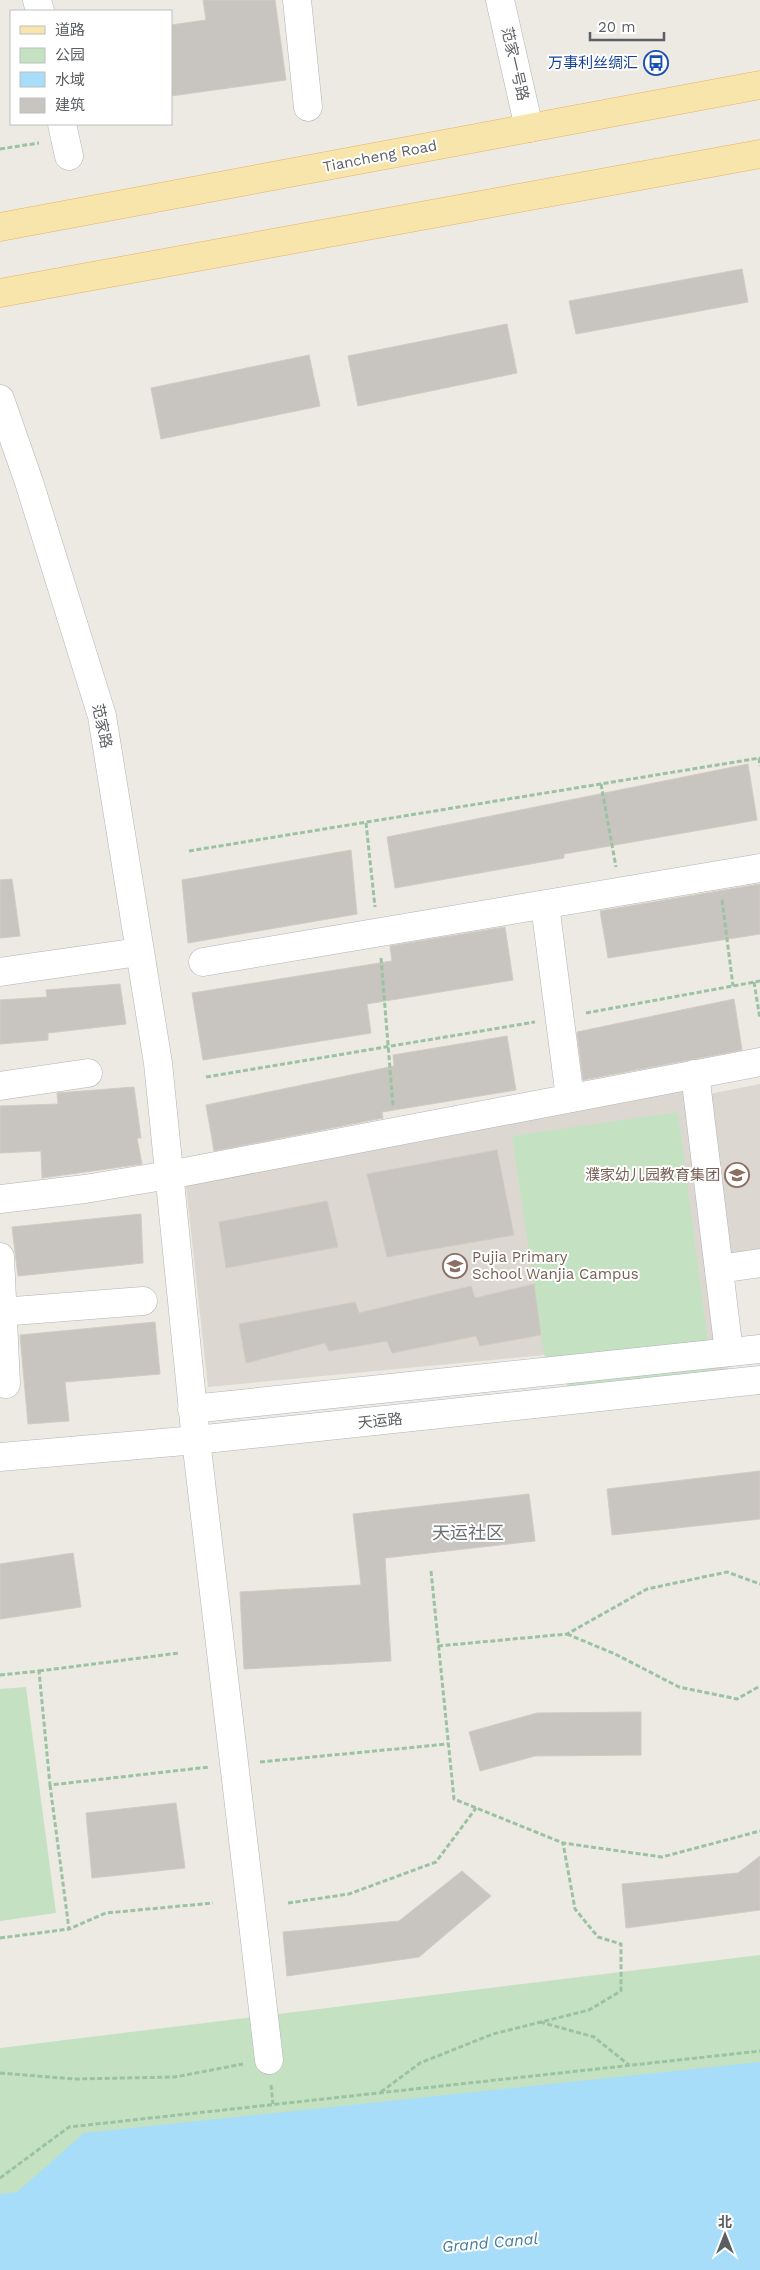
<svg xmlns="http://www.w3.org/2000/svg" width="760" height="2270" viewBox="0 0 760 2270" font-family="'Work Sans','Noto Sans SC',sans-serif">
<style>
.education{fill:#dcd8d1}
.green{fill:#c4e2c1}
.water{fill:#a7ddf8}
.building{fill:#c8c4bf;stroke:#d1cbc2}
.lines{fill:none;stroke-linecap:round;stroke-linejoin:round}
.minor-casing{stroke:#b0b4b7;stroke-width:29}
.major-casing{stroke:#e6b462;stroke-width:29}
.path{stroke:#9bc3a2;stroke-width:3;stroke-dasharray:5 2.5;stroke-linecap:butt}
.minor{stroke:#fff;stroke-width:28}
.major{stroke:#f8e5ac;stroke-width:28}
.labels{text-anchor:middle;stroke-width:4;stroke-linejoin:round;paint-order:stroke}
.transit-label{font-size:15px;fill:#164399;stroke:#fff;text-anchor:end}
.street-label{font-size:15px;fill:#5b5f62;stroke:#fff}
.education-label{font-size:15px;fill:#785e54;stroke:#fff;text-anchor:end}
.water-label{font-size:16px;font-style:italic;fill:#437aa0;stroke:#fff}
.quarter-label{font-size:18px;fill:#6c7174;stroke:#fff}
</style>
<rect width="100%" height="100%" fill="#ede9e3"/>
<!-- education -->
<g class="education">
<path d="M 691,1082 L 729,1373 L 568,1387 L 544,1355 L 208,1387 L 185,1177 Z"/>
<path d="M 760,1084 L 760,1256 L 726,1260 L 704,1095 Z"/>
</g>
<!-- green -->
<g class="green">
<path d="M 678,1112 L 712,1374 L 568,1387 L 544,1354 L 512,1136 Z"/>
<path d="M 26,1687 L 56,1913 L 0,1921 L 0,1689 Z"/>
<path d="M 760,1955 L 760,2270 L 0,2270 L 0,2048 Z"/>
</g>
<!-- water -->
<path class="water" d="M 760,2062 L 760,2270 L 0,2270 L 0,2194 L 17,2192 L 84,2133 Z"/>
<!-- building -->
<g class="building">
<path d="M 203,0 L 275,0 L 286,80 L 171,96 L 171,25 L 206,20 Z"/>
<path d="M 742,269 L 748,302 L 576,334 L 569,301 Z"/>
<path d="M 507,324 L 517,373 L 358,406 L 348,356 Z"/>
<path d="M 309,355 L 320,406 L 161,439 L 151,388 Z"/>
<path d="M 748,764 L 757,820 L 564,854 L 564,858 L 395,888 L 387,837 Z"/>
<path d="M 351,850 L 357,914 L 188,943 L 182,880 Z"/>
<path d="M 12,879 L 20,936 L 0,938 L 0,880 Z"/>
<path d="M 760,884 L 760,934 L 608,958 L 600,911 Z"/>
<path d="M 505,927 L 513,980 L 367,1004 L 371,1033 L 203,1060 L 192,993 L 392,961 L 390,946 Z"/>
<path d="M 120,984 L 126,1024 L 48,1033 L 48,1040 L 0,1044 L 0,1000 L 47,997 L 46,990 Z"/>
<path d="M 734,999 L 742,1050 L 583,1080 L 577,1032 Z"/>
<path d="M 507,1036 L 516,1090 L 382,1112 L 383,1118 L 214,1151 L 206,1105 L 394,1066 L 393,1055 Z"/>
<path d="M 134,1087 L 141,1138 L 137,1138 L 142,1164 L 42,1178 L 41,1151 L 0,1153 L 0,1106 L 58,1104 L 57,1093 Z"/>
<path d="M 497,1150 L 514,1235 L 387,1257 L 367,1174 Z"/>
<path d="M 327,1201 L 338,1247 L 226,1268 L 219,1222 Z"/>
<path d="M 141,1214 L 143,1263 L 18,1276 L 12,1227 Z"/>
<path d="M 534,1284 L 541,1335 L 480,1346 L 476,1336 L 392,1353 L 387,1341 L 329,1351 L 325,1343 L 246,1363 L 239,1324 L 355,1302 L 359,1313 L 471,1286 L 475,1298 Z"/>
<path d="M 155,1322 L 160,1374 L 65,1382 L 69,1421 L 28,1424 L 20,1335 Z"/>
<path d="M 760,1471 L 760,1519 L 612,1535 L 607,1489 Z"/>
<path d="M 529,1494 L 535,1541 L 385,1558 L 391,1661 L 244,1669 L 240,1592 L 361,1585 L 353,1514 Z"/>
<path d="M 73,1553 L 81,1607 L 0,1619 L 0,1564 Z"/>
<path d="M 641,1712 L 641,1755 L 535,1756 L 480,1771 L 469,1732 L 537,1713 Z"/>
<path d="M 176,1803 L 185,1868 L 92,1878 L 86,1813 Z"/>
<path d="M 760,1856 L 760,1910 L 626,1928 L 622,1884 L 738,1873 Z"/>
<path d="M 462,1871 L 491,1896 L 419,1957 L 287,1976 L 283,1932 L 399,1921 Z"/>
</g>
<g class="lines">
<defs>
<g id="minor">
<path d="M 37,0 L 40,11"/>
<path d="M 297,0 L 308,107"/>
<path d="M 500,0 L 529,128"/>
<path d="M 62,124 L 69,156"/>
<path d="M 0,399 L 29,482 L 102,716 L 158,1063 L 196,1440 L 269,2060"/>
<path d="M 545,905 L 570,1098"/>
<path d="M 203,962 L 760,868"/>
<path d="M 0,972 L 139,952"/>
<path d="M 695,1074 L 729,1352"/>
<path d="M 0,1086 L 88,1073"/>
<path d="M 0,1199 L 85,1189 L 169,1175 L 760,1062"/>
<path d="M 0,1257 L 6,1384"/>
<path d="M 719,1269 L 760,1263"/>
<path d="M 0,1312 L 143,1301"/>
<path d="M 192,1409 L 760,1349"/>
<path d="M 0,1457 L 196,1440 L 760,1380"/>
</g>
<g id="major">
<path d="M 0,227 L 760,85"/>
<path d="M 0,293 L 760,154"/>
</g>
</defs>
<!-- minor casing -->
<use href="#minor" class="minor-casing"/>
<!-- major casing -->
<use href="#major" class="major-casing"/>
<!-- path -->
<g class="path">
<path d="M 0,149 L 39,143"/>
<path d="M 759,758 L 760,766"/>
<path d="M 601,784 L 616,867"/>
<path d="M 366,823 L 375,907"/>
<path d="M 189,851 L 760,758"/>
<path d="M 722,900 L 733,986"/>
<path d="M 381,958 L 393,1106"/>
<path d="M 754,982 L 760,1019"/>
<path d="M 586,1013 L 760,981"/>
<path d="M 206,1077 L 535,1022"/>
<path d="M 431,1571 L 454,1799 L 563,1843 L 662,1857 L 760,1831"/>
<path d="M 567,1634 L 615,1654 L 679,1687 L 737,1699 L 760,1686"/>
<path d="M 438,1646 L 567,1634 L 647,1589 L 727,1572 L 760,1584"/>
<path d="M 39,1671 L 179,1653"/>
<path d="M 0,1675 L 39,1671 L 50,1785 L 209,1767"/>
<path d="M 260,1762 L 448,1744"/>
<path d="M 50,1785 L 69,1929 L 106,1913 L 213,1903"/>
<path d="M 288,1903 L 349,1894 L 436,1862 L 476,1808"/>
<path d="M 0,1938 L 69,1929"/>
<path d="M 540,2022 L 594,2037 L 629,2065"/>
<path d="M 0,2073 L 74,2079 L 175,2077 L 243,2064"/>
<path d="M 271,2085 L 273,2104"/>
<path d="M 381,2092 L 420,2063 L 493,2034 L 589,2010 L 621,1991 L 621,1944 L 598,1937 L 575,1909 L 563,1843"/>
<path d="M 0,2178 L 69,2127 L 760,2051"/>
</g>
<!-- minor -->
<use href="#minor" class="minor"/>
<!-- major -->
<use href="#major" class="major"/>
</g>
<!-- icons -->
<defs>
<symbol id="bus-ring" viewBox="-11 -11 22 22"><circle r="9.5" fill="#fff" stroke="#1a4fb4" stroke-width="1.5"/><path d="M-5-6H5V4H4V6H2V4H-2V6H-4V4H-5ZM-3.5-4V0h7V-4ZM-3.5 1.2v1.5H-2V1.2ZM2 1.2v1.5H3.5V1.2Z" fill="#1a4fb4"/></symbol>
<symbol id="school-ring" viewBox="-11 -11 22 22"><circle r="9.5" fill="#fff" stroke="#8d6e63" stroke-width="1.5"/><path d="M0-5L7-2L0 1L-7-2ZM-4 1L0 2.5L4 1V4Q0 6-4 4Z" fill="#8d6e63"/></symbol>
</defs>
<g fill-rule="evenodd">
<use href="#bus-ring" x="642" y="49" width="28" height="28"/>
<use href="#school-ring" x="723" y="1161" width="28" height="28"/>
<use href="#school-ring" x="441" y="1252" width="28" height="28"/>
</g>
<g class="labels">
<!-- transit labels -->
<g class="transit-label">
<text x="638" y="68">万事利丝绸汇</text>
</g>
<!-- street labels -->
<g class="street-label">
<text transform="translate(515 64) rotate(77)" y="5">范家一号路</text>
<text transform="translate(380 156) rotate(-11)" y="5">Tiancheng Road</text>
<text transform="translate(102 726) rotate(78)" y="5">范家路</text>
<text transform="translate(380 1421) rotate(-6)" y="5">天运路</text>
</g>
<!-- education labels -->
<g class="education-label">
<text x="720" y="1180">濮家幼儿园教育集团</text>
<text x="472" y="1262" text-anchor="start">Pujia Primary<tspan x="472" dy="17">School Wanjia Campus</tspan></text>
</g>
<!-- water labels -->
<g class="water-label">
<text transform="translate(490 2242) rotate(-5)" y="6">Grand Canal</text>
</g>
<!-- quarter labels -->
<g class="quarter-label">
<text x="468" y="1539">天运社区</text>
</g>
</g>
<!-- legend -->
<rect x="10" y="10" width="162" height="115" fill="#ffffff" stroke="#bdbfc0"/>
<rect x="20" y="26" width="25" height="8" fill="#f8e5ac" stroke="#bdbfc0"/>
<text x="55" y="35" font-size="15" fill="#5b5f62">道路</text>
<rect x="20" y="48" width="25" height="15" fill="#c4e2c1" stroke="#bdbfc0"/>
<text x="55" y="60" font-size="15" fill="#5b5f62">公园</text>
<rect x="20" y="72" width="25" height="15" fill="#a7ddf8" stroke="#bdbfc0"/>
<text x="55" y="85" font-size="15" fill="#5b5f62">水域</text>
<rect x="20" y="98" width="25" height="15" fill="#c8c4bf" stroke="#bdbfc0"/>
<text x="55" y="110" font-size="15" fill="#5b5f62">建筑</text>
<!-- north arrow -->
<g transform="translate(725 2235)" stroke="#ffffff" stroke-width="4" paint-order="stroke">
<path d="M0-4L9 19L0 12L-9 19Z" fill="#5b5f62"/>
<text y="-8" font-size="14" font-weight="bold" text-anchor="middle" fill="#5b5f62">北</text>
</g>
<!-- scale -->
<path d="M590 32v8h74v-8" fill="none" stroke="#5b5f62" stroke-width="2.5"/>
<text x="598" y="32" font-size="15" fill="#5b5f62" stroke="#ffffff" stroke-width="4" paint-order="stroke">20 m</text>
</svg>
